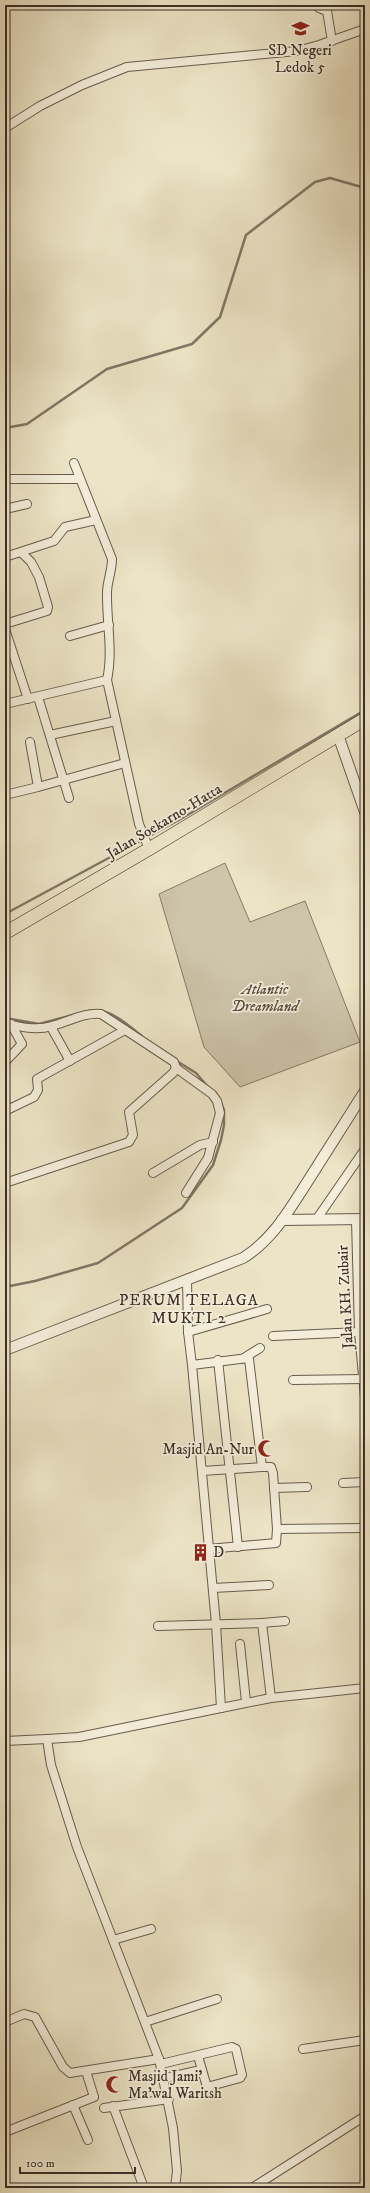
<svg xmlns="http://www.w3.org/2000/svg" width="370" height="2193" viewBox="0 0 370 2193" font-family="'IM FELL DW Pica',serif">
<style>
.green{fill:#cec5ab;stroke:#867a68}
.lines{fill:none;stroke-linecap:round;stroke-linejoin:round}
.stream{stroke:#827666;stroke-width:2.5}
.minor-casing{stroke:#695c4e;stroke-width:10}
.tertiary-casing{stroke:#695c4e;stroke-width:12}
.primary-casing{stroke:#3d2f26;stroke-width:14}
.minor{stroke:#f3edda;stroke-width:8}
.tertiary{stroke:#f3edda;stroke-width:10}
.primary{stroke:#ece4c6;stroke-width:13}
.labels{text-anchor:middle;stroke-width:3.5;stroke-linejoin:round;paint-order:stroke}
.poi-label{font-size:15px;fill:#3d2f26;stroke:#f3edda;text-anchor:start}
.street-label{font-size:15px;fill:#3d2f26;stroke:#f3edda}
.park-label{font-size:15px;font-style:italic;fill:#5a4d41;stroke:#f3edda}
.neighbourhood-label{font-size:16px;letter-spacing:1px;fill:#3d2f26;stroke:#f3edda}
</style>
<rect width="100%" height="100%" fill="#ece4c6"/>
<filter id="stains"><feTurbulence type="fractalNoise" baseFrequency=".005" numOctaves="4"/><feColorMatrix values="0 0 0 0 .2 0 0 0 0 .09 0 0 0 0 .02 0 0 0 .5 -.17"/></filter>
<radialGradient id="worn" r=".72"><stop offset=".6" stop-color="#630" stop-opacity="0"/><stop offset="1" stop-color="#630" stop-opacity=".3"/></radialGradient>
<!-- green -->
<path class="green" d="M 225,863 L 250,922 L 305,901 L 360,1042 L 240,1087 L 204,1047 L 159,894 Z"/>
<g class="lines">
<!-- stream -->
<g class="stream">
<path d="M 5,428 L 27,424 L 107,369 L 192,344 L 220,317 L 246,235 L 315,182 L 330,178 L 365,188"/>
<path d="M 5,914 L 179,820 L 365,710"/>
<path d="M 89,1011 C 109,1006 127,1025 142,1036"/>
<path d="M 5,1018 L 39,1024 L 73,1015"/>
<path d="M 175,1060 L 196,1073 L 208,1087"/>
<path d="M 5,1287 L 35,1281 L 98,1263 L 182,1208 L 213,1165 L 221,1140 L 224,1125 L 224,1110 L 219,1098"/>
</g>
<defs>
<g id="minor">
<path d="M 317,5 L 319,8 L 327,11 L 332,41"/>
<path d="M 5,128 L 40,106 L 82,85 L 127,67 L 297,51 L 319,45 L 365,29"/>
<path d="M 74,463 L 112,559 C 112,572 106,584 107,596 C 107,625 113,652 107,680"/>
<path d="M 5,479 L 80,479"/>
<path d="M 5,509 L 27,504"/>
<path d="M 5,557 L 54,541 L 65,527 L 96,520"/>
<path d="M 5,624 L 47,611 L 48,607 L 39,577 L 31,562 L 22,553"/>
<path d="M 5,629 L 28,699"/>
<path d="M 70,636 L 109,625"/>
<path d="M 38,697 L 69,798"/>
<path d="M 5,704 L 107,680 L 139,824 L 149,849"/>
<path d="M 50,735 L 116,721"/>
<path d="M 38,787 L 125,763"/>
<path d="M 5,795 L 38,787 L 30,742"/>
<path d="M 5,1023 C 20,1027 36,1031 52,1026 C 68,1022 84,1012 101,1014 L 174,1062 L 176,1068 L 173,1073 L 129,1112 L 133,1135 L 129,1142 L 5,1183"/>
<path d="M 51,1027 L 70,1061"/>
<path d="M 5,1062 L 22,1044 L 11,1024"/>
<path d="M 176,1068 L 212,1094 L 217,1101 L 220,1113 L 208,1158 L 186,1193"/>
<path d="M 5,1111 L 34,1097 L 38,1090 L 37,1079 L 125,1030"/>
<path d="M 153,1173 L 200,1145 L 213,1142"/>
<path d="M 316,1220 L 365,1149"/>
<path d="M 356,1220 L 359,1332 L 365,1397"/>
<path d="M 187,1280 L 188,1332 L 192,1365 L 248,1358 L 249,1359 L 262,1467 L 202,1471"/>
<path d="M 188,1332 L 267,1309"/>
<path d="M 273,1336 L 359,1332"/>
<path d="M 244,1358 L 260,1348"/>
<path d="M 218,1360 L 238,1547"/>
<path d="M 192,1365 L 216,1624 L 221,1708 L 271,1698 L 365,1688"/>
<path d="M 293,1380 L 364,1379"/>
<path d="M 343,1483 L 365,1482"/>
<path d="M 274,1488 L 307,1487"/>
<path d="M 277,1529 L 365,1528"/>
<path d="M 208,1549 L 276,1543 L 277,1529 L 273,1473 L 271,1467 L 262,1467"/>
<path d="M 213,1588 L 269,1585"/>
<path d="M 262,1623 L 285,1621"/>
<path d="M 158,1626 L 262,1623 L 271,1698"/>
<path d="M 240,1644 L 246,1702"/>
<path d="M 5,1741 L 47,1739"/>
<path d="M 113,1940 L 151,1929"/>
<path d="M 5,2022 L 24,2014 L 35,2017 L 63,2067 L 70,2073 L 159,2059"/>
<path d="M 145,2022 L 217,1999"/>
<path d="M 303,2049 L 365,2040"/>
<path d="M 161,2064 L 232,2047 L 236,2049 L 242,2075 L 240,2078 L 207,2087 L 198,2056"/>
<path d="M 165,2078 L 201,2070"/>
<path d="M 73,2105 L 88,2140"/>
<path d="M 113,2106 L 144,2188"/>
<path d="M 104,2108 L 169,2099"/>
<path d="M 5,2132 L 94,2097 L 86,2071"/>
<path d="M 175,2188 L 177,2171 L 173,2128 L 159,2059 L 77,1847 L 51,1765 L 47,1739 L 79,1737 L 221,1708"/>
<path d="M 252,2188 L 365,2116"/>
</g>
<g id="tertiary">
<path d="M 338,735 L 365,812"/>
<path d="M 282,1220 L 365,1219"/>
<path d="M 5,1350 L 243,1258 C 272,1240 288,1212 306,1184 C 326,1153 345,1122 365,1091"/>
</g>
<path id="primary" d="M 5,933 L 149,849 L 365,719"/>
</defs>
<!-- minor casing -->
<use href="#minor" class="minor-casing"/>
<!-- tertiary casing -->
<use href="#tertiary" class="tertiary-casing"/>
<!-- primary casing -->
<use href="#primary" class="primary-casing"/>
<!-- minor -->
<use href="#minor" class="minor"/>
<!-- tertiary -->
<use href="#tertiary" class="tertiary"/>
<!-- primary -->
<use href="#primary" class="primary"/>
</g>
<!-- icons -->
<defs>
<symbol id="school-bare" viewBox="-9 -9 18 18"><path d="M0-5L7-2L0 1L-7-2ZM-4 1L0 2.5L4 1V4Q0 6-4 4Z" fill="#8f2418" stroke="#f3edda" stroke-width="2.5" paint-order="stroke"/></symbol>
<symbol id="mosque-bare" viewBox="-9 -9 18 18"><path d="M3.5-4.9A6 6 0 1 0 3.5 4.9A5 5 0 1 1 3.5-4.9Z" fill="#8f2418" stroke="#f3edda" stroke-width="2.5" paint-order="stroke"/></symbol>
<symbol id="building-bare" viewBox="-9 -9 18 18"><path d="M-4-6H4V6H1V3H-1V6H-4ZM-2.5-4.3h1.7v1.8h-1.7ZM.8-4.3h1.7v1.8H.8ZM-2.5-1h1.7V.8h-1.7ZM.8-1h1.7V.8H.8Z" fill="#8f2418" stroke="#f3edda" stroke-width="2.5" paint-order="stroke"/></symbol>
</defs>
<g fill-rule="evenodd">
<use href="#school-bare" x="288" y="16" width="25" height="25"/>
<use href="#mosque-bare" x="254" y="1436" width="25" height="25"/>
<use href="#building-bare" x="188" y="1540" width="25" height="25"/>
<use href="#mosque-bare" x="102" y="2072" width="25" height="25"/>
</g>
<g class="labels">
<!-- poi labels -->
<g class="poi-label">
<text x="300" y="55" text-anchor="middle">SD Negeri<tspan x="300" dy="17">Ledok 5</tspan></text>
<text x="254" y="1454" text-anchor="end">Masjid An-Nur</text>
<text x="213" y="1557">D</text>
<text x="128" y="2081">Masjid Jami'<tspan x="128" dy="17">Ma'wal Waritsh</tspan></text>
</g>
<!-- street labels -->
<g class="street-label">
<text transform="translate(164 821) rotate(-31)" y="5">Jalan Soekarno-Hatta</text>
<text transform="translate(345 1297) rotate(-93)" y="5">Jalan KH. Zubair</text>
</g>
<!-- park labels -->
<g class="park-label">
<text x="265" y="994">Atlantic<tspan x="265" dy="17">Dreamland</tspan></text>
</g>
<!-- neighbourhood labels -->
<g class="neighbourhood-label">
<text x="189" y="1305">PERUM TELAGA<tspan x="189" dy="18">MUKTI 2</tspan></text>
</g>
</g>
<!-- margin -->
<rect width="370" height="2193" fill="none" stroke="#ece4c6" stroke-width="20"/>
<rect x="6" y="6" width="358" height="2181" fill="none" stroke="#3d2f26" stroke-width="2"/>
<rect x="10" y="10" width="350" height="2173" fill="none" stroke="#3d2f26"/>
<!-- scale -->
<path d="M20 2167v6h115v-6" fill="none" stroke="#3d2f26" stroke-width="2"/>
<text x="26" y="2167" font-size="12" fill="#3d2f26" stroke="#f3edda" stroke-width="3" paint-order="stroke">100 m</text>
<rect width="100%" height="100%" filter="url(#stains)"/>
<rect width="100%" height="100%" fill="url(#worn)"/>
</svg>
